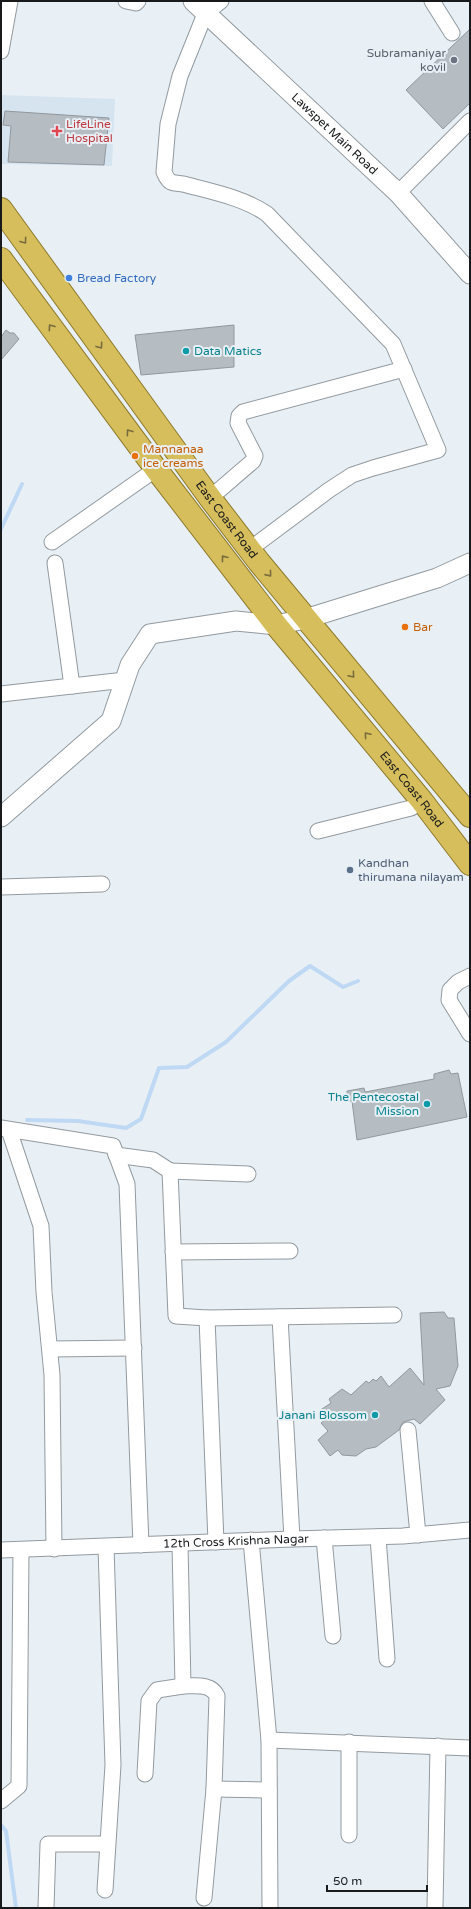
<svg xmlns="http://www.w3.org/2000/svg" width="471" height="1909" viewBox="0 0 471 1909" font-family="'Varela Round',sans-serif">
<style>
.built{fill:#d6e4ef}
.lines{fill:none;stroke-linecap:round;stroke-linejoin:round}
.stream{stroke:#bfd8f3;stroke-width:4}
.building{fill:#b5bcc2;stroke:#91989e}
.minor-casing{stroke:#939a9f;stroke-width:17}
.tertiary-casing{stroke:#939a9f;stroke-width:21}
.trunk-casing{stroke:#8e7a2b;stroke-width:24}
.minor{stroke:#fff;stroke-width:15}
.tertiary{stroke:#fff;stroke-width:19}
.trunk{stroke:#d7be5c;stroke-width:22}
.oneway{stroke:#786c3c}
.worship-dot{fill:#6b7280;stroke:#e8f0f6;stroke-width:1.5}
.health-dot{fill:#e0444e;stroke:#e8f0f6;stroke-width:1.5}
.shop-dot{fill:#3f7fe0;stroke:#e8f0f6;stroke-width:1.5}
.culture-dot{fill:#0f9aa8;stroke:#e8f0f6;stroke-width:1.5}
.food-dot{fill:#e8710a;stroke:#e8f0f6;stroke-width:1.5}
.service-dot{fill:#5c6f8a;stroke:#e8f0f6;stroke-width:1.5}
.labels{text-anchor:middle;stroke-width:4;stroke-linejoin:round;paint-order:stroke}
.worship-label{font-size:12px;fill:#5b616d;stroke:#e8f0f6;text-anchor:end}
.health-label{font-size:12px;fill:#be3a42;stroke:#e8f0f6;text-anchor:start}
.street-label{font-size:12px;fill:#181a1c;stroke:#e8f0f6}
.shop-label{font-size:12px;fill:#366cbe;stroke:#e8f0f6;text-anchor:start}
.culture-label{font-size:12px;fill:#0d838f;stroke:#e8f0f6;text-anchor:end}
.food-label{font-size:12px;fill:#c56008;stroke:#e8f0f6;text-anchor:start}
.service-label{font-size:12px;fill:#4e5e75;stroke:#e8f0f6;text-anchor:start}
</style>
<rect width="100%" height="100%" fill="#e8f0f6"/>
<!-- built -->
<path class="built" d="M 1,95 L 115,99 L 112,166 L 1,164 Z"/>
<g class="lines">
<!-- stream -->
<g class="stream">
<path d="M 1,529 L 22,484"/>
<path d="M 27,1120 L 78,1121 L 126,1128 L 141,1119 L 159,1068 L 187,1067 L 226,1042 L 289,981 L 310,966 L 343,987 L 358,981"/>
<path d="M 1,1825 L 6,1831 L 16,1908"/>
</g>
</g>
<!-- building -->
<g class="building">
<path d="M 470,29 L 470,103 L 443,129 L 406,90 Z"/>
<path d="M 5,111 L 109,118 L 104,165 L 8,162 L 11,126 L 3,125 Z"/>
<path d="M 234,325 L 234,367 L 141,375 L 135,335 Z"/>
<path d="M 6,330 L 10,333 L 14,333 L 19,339 L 1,360 L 1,337 Z"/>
<path d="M 449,1070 L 451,1074 L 458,1073 L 467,1117 L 357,1140 L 352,1101 L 348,1101 L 347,1091 L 364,1088 L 365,1092 L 434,1079 L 434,1074 Z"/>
<path d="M 444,1312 L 448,1318 L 454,1318 L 458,1366 L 450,1386 L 436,1389 L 445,1400 L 420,1424 L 414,1419 L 403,1422 L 399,1430 L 376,1447 L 366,1449 L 356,1456 L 342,1455 L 338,1450 L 330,1456 L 318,1440 L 328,1431 L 321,1423 L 325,1420 L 319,1411 L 331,1403 L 329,1399 L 342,1389 L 351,1395 L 366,1381 L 369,1383 L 373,1379 L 376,1381 L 381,1376 L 389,1387 L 410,1368 L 424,1385 L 420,1313 Z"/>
</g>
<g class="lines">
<defs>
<g id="minor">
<path d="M 126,1 L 136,3 L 138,1"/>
<path d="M 221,1 L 205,14 L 180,76 L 168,124 L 164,172 C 166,176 167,180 171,182 C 176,184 182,183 187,185 C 213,192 244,198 267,214 L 393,344 L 438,450 L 373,468 L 352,475 L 329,490 L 250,549"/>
<path d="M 432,1 L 452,33"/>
<path d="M 1,51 L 10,1"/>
<path d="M 398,193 L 470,121"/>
<path d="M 210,498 L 253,461 L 255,456 L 238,423 L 239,416 L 243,412 L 404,369"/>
<path d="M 52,542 L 156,469"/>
<path d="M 55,563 L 72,686"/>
<path d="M 1,694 L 125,680"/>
<path d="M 318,831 L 411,808 L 422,801"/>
<path d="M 1,887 L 102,884"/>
<path d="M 470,976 L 458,982 L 450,990 L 449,1000 L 470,1034"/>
<path d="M 1,1128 L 113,1146 L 127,1184 L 141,1545"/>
<path d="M 9,1130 L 41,1226 L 44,1292 L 52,1375 L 54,1549"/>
<path d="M 116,1155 L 153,1160 L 170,1171 L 176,1316 L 207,1318 L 394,1315"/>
<path d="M 170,1171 L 248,1174"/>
<path d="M 173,1252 L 290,1251"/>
<path d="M 280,1317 L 292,1539"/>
<path d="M 207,1318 L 216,1542"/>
<path d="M 50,1349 L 134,1348"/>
<path d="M 408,1430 L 418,1535"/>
<path d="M 378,1537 L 387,1659"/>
<path d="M 324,1538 L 333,1636"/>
<path d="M 251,1540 L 269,1740 L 270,1908"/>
<path d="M 180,1544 L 183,1686 C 196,1686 211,1683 217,1696 L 214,1789 L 204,1898"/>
<path id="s1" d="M 1,1550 L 292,1539 L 403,1536 L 470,1530"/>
<path d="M 269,1740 L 470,1748"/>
<path d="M 145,1774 L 149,1701 L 157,1690 L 183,1686"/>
<path d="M 214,1789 L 269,1790"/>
<path d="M 1,1801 L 19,1786 L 21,1550"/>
<path d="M 349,1835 L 349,1742"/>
<path d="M 105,1890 L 113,1765 L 106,1547"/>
<path d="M 46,1908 L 48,1844 L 107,1844"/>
<path d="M 435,1908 L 438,1746"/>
</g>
<g id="tertiary">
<path id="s2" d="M 193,1 L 398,193 L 470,274"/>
<path d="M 1,817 L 111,721 L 130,665 L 150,634 L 236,621 L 276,625 L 305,619 L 437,578 L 470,563"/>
</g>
<g id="trunk">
<path id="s3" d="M 1,209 L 210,498 L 259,562 L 470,816"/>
<path id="s4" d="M 1,259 L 156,469 L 276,625 L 422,801 L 470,864"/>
</g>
</defs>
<!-- minor casing -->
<use href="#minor" class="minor-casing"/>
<!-- tertiary casing -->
<use href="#tertiary" class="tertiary-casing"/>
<!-- trunk casing -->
<use href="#trunk" class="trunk-casing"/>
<!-- minor -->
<use href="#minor" class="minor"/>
<!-- tertiary -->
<use href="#tertiary" class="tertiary"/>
<!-- trunk -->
<use href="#trunk" class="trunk"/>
</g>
<!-- one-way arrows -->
<defs><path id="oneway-chevron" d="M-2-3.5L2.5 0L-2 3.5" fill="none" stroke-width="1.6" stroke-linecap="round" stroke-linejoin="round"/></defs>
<g class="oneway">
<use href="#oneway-chevron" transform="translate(24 241) rotate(54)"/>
<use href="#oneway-chevron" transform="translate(51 327) rotate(-126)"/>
<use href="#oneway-chevron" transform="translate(100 346) rotate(54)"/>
<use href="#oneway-chevron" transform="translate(129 432) rotate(-126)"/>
<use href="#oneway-chevron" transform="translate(224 558) rotate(-128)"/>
<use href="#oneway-chevron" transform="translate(269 574) rotate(51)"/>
<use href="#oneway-chevron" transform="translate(352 675) rotate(50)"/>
<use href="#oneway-chevron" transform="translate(367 735) rotate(-130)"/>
</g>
<!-- markers -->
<circle class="worship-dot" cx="454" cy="60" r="4"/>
<path class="health-dot" d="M55 125h4v4h4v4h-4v4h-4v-4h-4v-4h4z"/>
<circle class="shop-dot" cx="69" cy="278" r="4"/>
<g class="culture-dot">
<circle cx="186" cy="351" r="4"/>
<circle cx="427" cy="1104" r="4"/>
<circle cx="375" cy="1415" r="4"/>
</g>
<g class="food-dot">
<circle cx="135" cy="456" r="4"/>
<circle cx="405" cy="627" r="4"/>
</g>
<circle class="service-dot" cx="350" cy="870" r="4"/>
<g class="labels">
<!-- worship labels -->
<g class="worship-label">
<text x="446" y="57">Subramaniyar<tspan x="446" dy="14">kovil</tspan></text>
</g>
<!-- health labels -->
<g class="health-label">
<text x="66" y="128">LifeLine<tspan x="66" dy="14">Hospital</tspan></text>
</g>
<!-- street labels -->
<g class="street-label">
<text dy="4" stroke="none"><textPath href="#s2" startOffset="194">Lawspet Main Road</textPath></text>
<text dy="4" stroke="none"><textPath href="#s3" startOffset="384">East Coast Road</textPath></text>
<text dy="4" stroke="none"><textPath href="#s4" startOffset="671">East Coast Road</textPath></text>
<text dy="4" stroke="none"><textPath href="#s1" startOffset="235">12th Cross Krishna Nagar</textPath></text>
</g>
<!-- shop labels -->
<g class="shop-label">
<text x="77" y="282">Bread Factory</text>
</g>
<!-- culture labels -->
<g class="culture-label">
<text x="194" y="355" text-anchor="start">Data Matics</text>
<text x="419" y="1101">The Pentecostal<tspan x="419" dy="14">Mission</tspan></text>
<text x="367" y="1419">Janani Blossom</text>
</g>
<!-- food labels -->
<g class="food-label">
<text x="143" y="453">Mannanaa<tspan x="143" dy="14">ice creams</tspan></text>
<text x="413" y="631">Bar</text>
</g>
<!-- service labels -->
<g class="service-label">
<text x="358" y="867">Kandhan<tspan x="358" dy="14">thirumana nilayam</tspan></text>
</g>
</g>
<!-- border -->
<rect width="471" height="1909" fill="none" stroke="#181a1c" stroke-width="4"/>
<!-- scale -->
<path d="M327 1885v6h100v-6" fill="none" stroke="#181a1c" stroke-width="2"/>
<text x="333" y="1885" font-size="12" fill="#181a1c" stroke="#e8f0f6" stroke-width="3" paint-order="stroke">50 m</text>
</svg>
